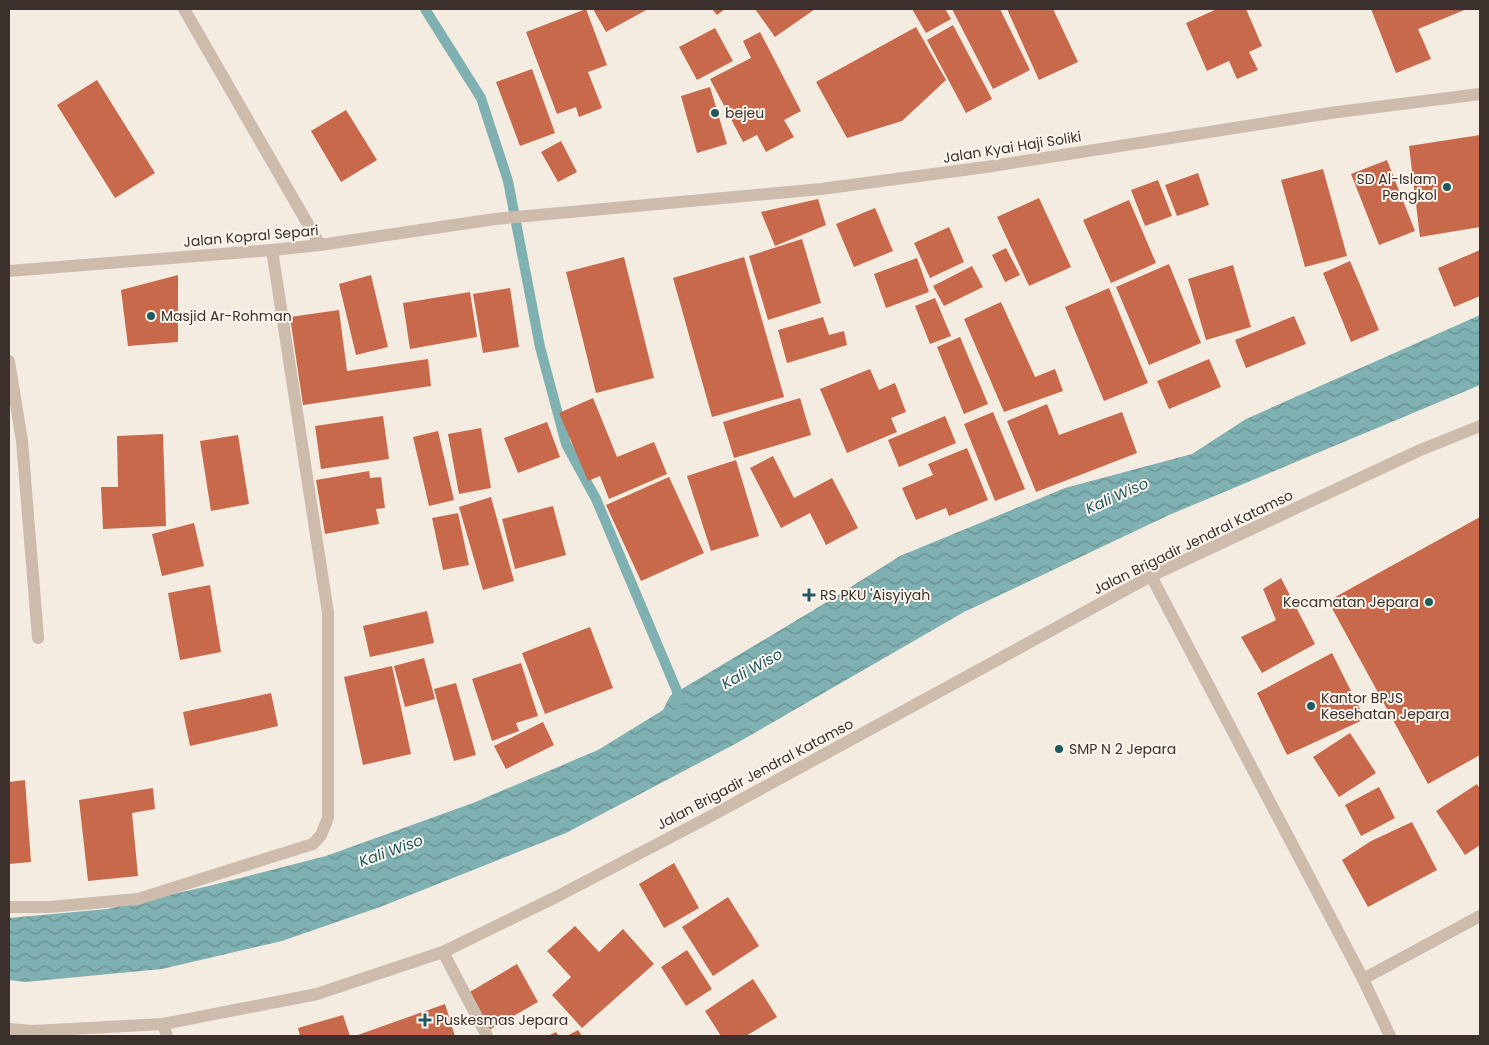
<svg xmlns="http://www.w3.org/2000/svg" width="1489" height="1045" viewBox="0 0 1489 1045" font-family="Poppins,sans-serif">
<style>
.water{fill:url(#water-waves)}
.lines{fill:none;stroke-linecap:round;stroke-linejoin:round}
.stream{stroke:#7fb0b2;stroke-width:10}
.building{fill:#c8694b}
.minor{stroke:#cdbbac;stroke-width:12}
.poi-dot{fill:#1f5a5e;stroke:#fbf5ee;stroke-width:2}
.labels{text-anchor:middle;stroke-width:4;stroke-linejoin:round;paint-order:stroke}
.poi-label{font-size:14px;fill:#3b302b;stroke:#fbf5ee;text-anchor:start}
.street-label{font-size:14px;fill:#3b302b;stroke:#fbf5ee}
.water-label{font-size:15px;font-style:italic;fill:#1f5a5e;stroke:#fbf5ee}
</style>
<defs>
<pattern id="water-waves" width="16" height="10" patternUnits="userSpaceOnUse" patternTransform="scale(1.25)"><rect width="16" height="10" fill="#7fb0b2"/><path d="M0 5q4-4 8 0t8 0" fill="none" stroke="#699091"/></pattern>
</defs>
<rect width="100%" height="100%" fill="#f4ebe1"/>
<!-- water -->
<path class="water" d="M 1480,315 L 1480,385 L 1169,515 L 964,612 L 737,743 L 566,833 L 380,907 L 282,941 L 162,969 L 25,982 L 9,980 L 9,918 L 107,909 L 213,885 L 326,856 L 473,803 L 598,750 L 663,710 L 670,696 L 827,602 L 900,556 L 1065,488 L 1192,454 L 1246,419 Z"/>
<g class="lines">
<!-- stream -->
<path class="stream" d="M 425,9 L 481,98 L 508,181 L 540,347 L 566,444 L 596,499 L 677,691 L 677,704"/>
</g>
<!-- building -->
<g class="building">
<path d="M 586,9 L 607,65 L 588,72 L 602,108 L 579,117 L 576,107 L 557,114 L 526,32 Z"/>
<path d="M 593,9 L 648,9 L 606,32 Z"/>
<path d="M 712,9 L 725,9 L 717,15 Z"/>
<path d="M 755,9 L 815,9 L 775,37 Z"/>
<path d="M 912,9 L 945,9 L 951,19 L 926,33 Z"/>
<path d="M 952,9 L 1000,9 L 1030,70 L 993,89 Z"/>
<path d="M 1007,9 L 1053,9 L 1078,62 L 1039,80 Z"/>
<path d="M 1217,9 L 1246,9 L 1262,46 L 1249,52 L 1258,70 L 1237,79 L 1229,61 L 1207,71 L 1186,23 Z"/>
<path d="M 1371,9 L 1467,9 L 1418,29 L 1431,59 L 1396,73 Z"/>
<path d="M 953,25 L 992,99 L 966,113 L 927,40 Z"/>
<path d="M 916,27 L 946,80 L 902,121 L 847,138 L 816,82 Z"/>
<path d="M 715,28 L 733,61 L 697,80 L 679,47 Z"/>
<path d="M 760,32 L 801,111 L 784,120 L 794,137 L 766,152 L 757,135 L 743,142 L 710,79 L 751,58 L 743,41 Z"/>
<path d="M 532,69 L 555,133 L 520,146 L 496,82 Z"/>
<path d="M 97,80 L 155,173 L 115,198 L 57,105 Z"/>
<path d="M 710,87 L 727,144 L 697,153 L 681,96 Z"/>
<path d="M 346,110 L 377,160 L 341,182 L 311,131 Z"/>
<path d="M 1480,135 L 1480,227 L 1420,237 L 1409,146 Z"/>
<path d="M 561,141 L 577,172 L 558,182 L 541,152 Z"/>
<path d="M 1387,160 L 1415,231 L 1379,245 L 1351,174 Z"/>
<path d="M 1323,169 L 1347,256 L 1305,267 L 1281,180 Z"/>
<path d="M 1198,173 L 1209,205 L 1177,216 L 1165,185 Z"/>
<path d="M 1158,180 L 1172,216 L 1145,226 L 1131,190 Z"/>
<path d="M 1039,198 L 1071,267 L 1029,286 L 997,217 Z"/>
<path d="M 818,199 L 826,225 L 775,246 L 761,212 Z"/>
<path d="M 1129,200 L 1156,263 L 1111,283 L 1083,220 Z"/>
<path d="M 875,208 L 893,251 L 854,267 L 836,224 Z"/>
<path d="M 949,227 L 964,262 L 930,278 L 914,243 Z"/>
<path d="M 802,239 L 821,303 L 768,320 L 749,256 Z"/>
<path d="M 1006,248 L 1020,275 L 1005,282 L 992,255 Z"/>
<path d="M 1480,250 L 1480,296 L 1454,307 L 1438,268 Z"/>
<path d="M 624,257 L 654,378 L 596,393 L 566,272 Z"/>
<path d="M 744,257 L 784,397 L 712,417 L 673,278 Z"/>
<path d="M 917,258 L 929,292 L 886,308 L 874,274 Z"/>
<path d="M 1350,261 L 1379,330 L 1351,342 L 1323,273 Z"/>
<path d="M 1169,264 L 1201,343 L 1149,365 L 1116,287 Z"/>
<path d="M 1233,265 L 1251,327 L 1206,340 L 1188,279 Z"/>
<path d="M 972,266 L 983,287 L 944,306 L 933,286 Z"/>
<path d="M 178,275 L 178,342 L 128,346 L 121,290 Z"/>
<path d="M 371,275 L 388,347 L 356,355 L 339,284 Z"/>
<path d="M 510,288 L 519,347 L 483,353 L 473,294 Z"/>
<path d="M 1109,288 L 1148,383 L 1104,401 L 1065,307 Z"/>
<path d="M 470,292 L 477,337 L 410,349 L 403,303 Z"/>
<path d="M 935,298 L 951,336 L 930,344 L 915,306 Z"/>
<path d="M 1001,302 L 1035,377 L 1055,369 L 1063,391 L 1004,412 L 964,319 Z"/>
<path d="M 339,310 L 347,371 L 428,359 L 431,386 L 303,405 L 290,317 Z"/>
<path d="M 1294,316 L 1306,344 L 1246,368 L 1235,340 Z"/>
<path d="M 823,317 L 829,335 L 844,331 L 847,345 L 787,363 L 778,330 Z"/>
<path d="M 960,337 L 988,404 L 964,414 L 937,347 Z"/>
<path d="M 1209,359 L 1221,387 L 1169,409 L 1157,381 Z"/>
<path d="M 870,369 L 879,390 L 895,383 L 906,412 L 891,418 L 897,432 L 847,453 L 820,389 Z"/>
<path d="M 593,398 L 617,457 L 654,442 L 667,474 L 609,499 L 600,476 L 588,481 L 559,413 Z"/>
<path d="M 800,398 L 811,435 L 734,458 L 723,422 Z"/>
<path d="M 1047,404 L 1059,435 L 1122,412 L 1137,453 L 1036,492 L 1007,421 Z"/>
<path d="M 993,412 L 1025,489 L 995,501 L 964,424 Z"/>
<path d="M 383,416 L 389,459 L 321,469 L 315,426 Z"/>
<path d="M 945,416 L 956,443 L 899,467 L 888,440 Z"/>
<path d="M 547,422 L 560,457 L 518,473 L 504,438 Z"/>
<path d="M 481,428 L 491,488 L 459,494 L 448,434 Z"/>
<path d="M 438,431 L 454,500 L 429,506 L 413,437 Z"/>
<path d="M 163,434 L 166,526 L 103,529 L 101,487 L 118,487 L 117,436 Z"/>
<path d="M 238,435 L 249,504 L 211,511 L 200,441 Z"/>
<path d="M 967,448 L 988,500 L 949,516 L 946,508 L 916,520 L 902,488 L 933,475 L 928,464 Z"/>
<path d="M 773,456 L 794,498 L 832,478 L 858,528 L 826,545 L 810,513 L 781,528 L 750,468 Z"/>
<path d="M 736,460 L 759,536 L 711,551 L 687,476 Z"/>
<path d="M 369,471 L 370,478 L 381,477 L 385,508 L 376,509 L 379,524 L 325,534 L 316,480 Z"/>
<path d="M 669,477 L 704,553 L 641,581 L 606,505 Z"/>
<path d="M 491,497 L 514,581 L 483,590 L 459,507 Z"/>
<path d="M 553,506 L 566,555 L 515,569 L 502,519 Z"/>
<path d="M 458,513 L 469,565 L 443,570 L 432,518 Z"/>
<path d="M 1480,517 L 1480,755 L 1428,784 L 1328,601 Z"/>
<path d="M 194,523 L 204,566 L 162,576 L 152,534 Z"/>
<path d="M 1281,578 L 1315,644 L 1262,673 L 1241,637 L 1276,620 L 1263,589 Z"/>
<path d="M 210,585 L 221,652 L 180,660 L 168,593 Z"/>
<path d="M 427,611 L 434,643 L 370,657 L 363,626 Z"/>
<path d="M 590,627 L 613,688 L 545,714 L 522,653 Z"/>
<path d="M 1332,653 L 1365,719 L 1287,755 L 1257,693 Z"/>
<path d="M 424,658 L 435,699 L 405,707 L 394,666 Z"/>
<path d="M 521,663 L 538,716 L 516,723 L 519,731 L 492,741 L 472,679 Z"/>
<path d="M 392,666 L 411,754 L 363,765 L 344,677 Z"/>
<path d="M 456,683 L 476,755 L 454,761 L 434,689 Z"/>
<path d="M 271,693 L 278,726 L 190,746 L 183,712 Z"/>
<path d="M 543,722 L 554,745 L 506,769 L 494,746 Z"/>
<path d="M 1350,733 L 1376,773 L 1339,797 L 1313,757 Z"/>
<path d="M 25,780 L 31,862 L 9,864 L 9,782 Z"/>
<path d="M 1477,784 L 1480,789 L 1480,845 L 1465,855 L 1436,811 Z"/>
<path d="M 1379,787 L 1395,818 L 1361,836 L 1345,805 Z"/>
<path d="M 153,788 L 155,809 L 132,813 L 138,876 L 88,881 L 79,800 Z"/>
<path d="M 1412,822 L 1437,870 L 1368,907 L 1342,860 L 1371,841 Z"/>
<path d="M 674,863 L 699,908 L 664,928 L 639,884 Z"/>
<path d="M 728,897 L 759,946 L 713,976 L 682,927 Z"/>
<path d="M 575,926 L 599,952 L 623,929 L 654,964 L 582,1028 L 552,995 L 571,977 L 547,951 Z"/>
<path d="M 687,950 L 712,989 L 686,1006 L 661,967 Z"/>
<path d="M 517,964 L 538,1002 L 489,1030 L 468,993 Z"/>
<path d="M 753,979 L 777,1017 L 746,1036 L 721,1036 L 705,1011 Z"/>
<path d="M 445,1004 L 455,1036 L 355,1036 Z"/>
<path d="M 343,1015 L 350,1036 L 300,1036 L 298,1028 Z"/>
<path d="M 578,1030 L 582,1036 L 567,1036 Z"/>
<path d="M 556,1032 L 559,1036 L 548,1036 Z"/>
</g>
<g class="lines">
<!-- minor -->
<g class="minor">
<path d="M 184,9 L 320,245"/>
<path d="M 9,271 L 272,250 L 320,245 L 495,219 L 821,189 L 986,167 L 1330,113 L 1480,94"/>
<path d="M 9,361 L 22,441 L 38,638"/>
<path d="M 1151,576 L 1363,979 L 1390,1036"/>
<path d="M 9,907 L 49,907 L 138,899 L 313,844 L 321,835 L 328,818 L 328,613 L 272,250"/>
<path d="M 443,952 L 487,1036"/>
<path d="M 1363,979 L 1480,916"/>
<path d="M 163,1024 L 167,1036"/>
<path d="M 9,1029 L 33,1031 L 163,1024 L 317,994 L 443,952 L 558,896 L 713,815 L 1151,576 L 1418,451 L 1480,426"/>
</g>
</g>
<!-- markers -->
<g class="poi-dot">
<circle cx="715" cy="113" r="5"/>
<circle cx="1447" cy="187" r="5"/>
<circle cx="151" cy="316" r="5"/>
<path d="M806.5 587.5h5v5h5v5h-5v5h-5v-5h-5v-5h5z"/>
<circle cx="1429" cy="602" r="5"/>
<circle cx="1311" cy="706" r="5"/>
<circle cx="1059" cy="749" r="5"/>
<path d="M422.5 1012.5h5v5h5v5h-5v5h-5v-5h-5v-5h5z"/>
</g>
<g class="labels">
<!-- poi labels -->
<g class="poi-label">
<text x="725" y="118">bejeu</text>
<text x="1437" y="184" text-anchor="end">SD Al-Islam<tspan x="1437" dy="16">Pengkol</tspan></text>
<text x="161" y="321">Masjid Ar-Rohman</text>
<text x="820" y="600">RS PKU 'Aisyiyah</text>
<text x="1419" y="607" text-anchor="end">Kecamatan Jepara</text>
<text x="1321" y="703">Kantor BPJS<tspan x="1321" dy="16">Kesehatan Jepara</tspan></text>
<text x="1069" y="754">SMP N 2 Jepara</text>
<text x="436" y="1025">Puskesmas Jepara</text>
</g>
<!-- street labels -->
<g class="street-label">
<text transform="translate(1012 147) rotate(-9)" y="5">Jalan Kyai Haji Soliki</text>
<text transform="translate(251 236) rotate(-5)" y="5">Jalan Kopral Separi</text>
<text transform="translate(1193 542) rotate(-26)" y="5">Jalan Brigadir Jendral Katamso</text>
<text transform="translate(755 774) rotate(-28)" y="5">Jalan Brigadir Jendral Katamso</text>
</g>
<!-- water labels -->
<g class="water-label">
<text transform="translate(1117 496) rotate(-24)" y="5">Kali Wiso</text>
<text transform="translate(752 669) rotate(-29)" y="5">Kali Wiso</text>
<text transform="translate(391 851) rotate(-20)" y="5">Kali Wiso</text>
</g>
</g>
<!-- border -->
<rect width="1489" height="1045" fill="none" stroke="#3b302b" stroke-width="20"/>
</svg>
